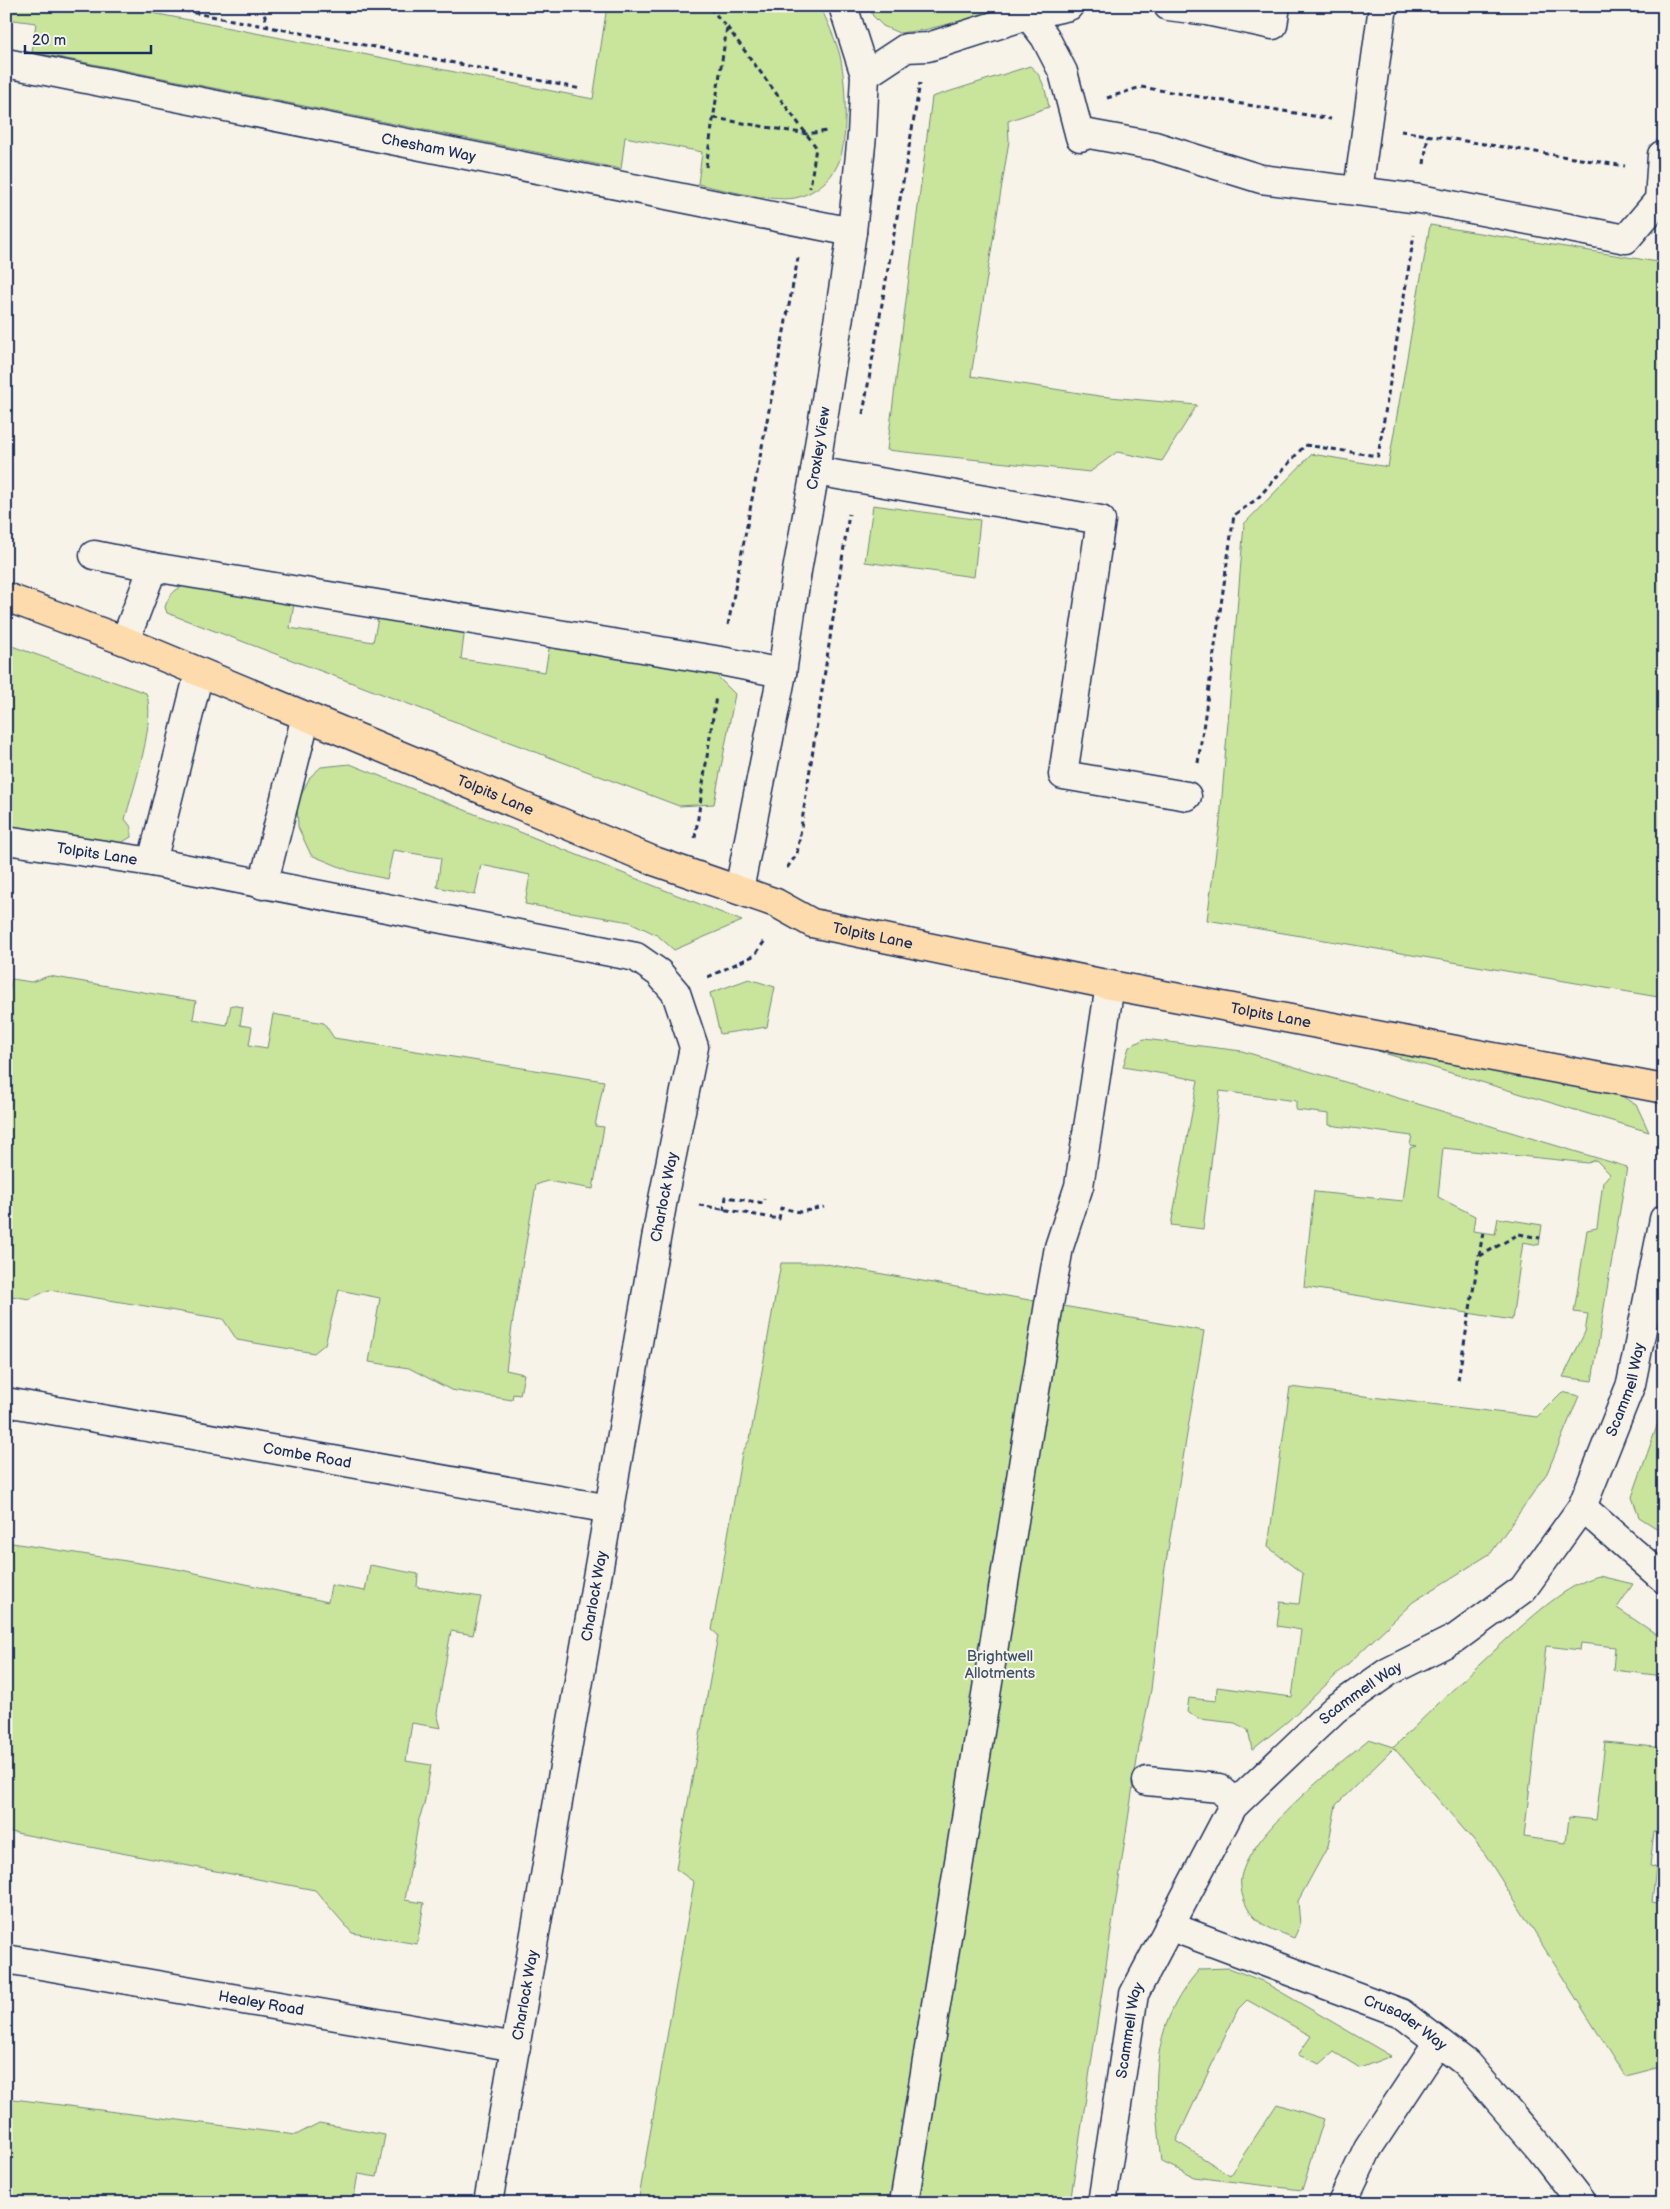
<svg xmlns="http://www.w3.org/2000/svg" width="1670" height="2209" viewBox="0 0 1670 2209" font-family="'Balsamiq Sans',sans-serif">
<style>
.green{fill:#c9e49b;stroke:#728a7c}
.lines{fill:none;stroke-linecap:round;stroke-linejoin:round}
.minor-casing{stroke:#1b2f5e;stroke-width:31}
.major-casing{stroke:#1b2f5e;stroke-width:31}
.path{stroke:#1b2f5e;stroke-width:3;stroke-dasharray:5 4;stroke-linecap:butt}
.minor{stroke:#f7f3e8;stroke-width:28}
.major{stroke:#fddbac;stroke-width:28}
.labels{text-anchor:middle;stroke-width:4;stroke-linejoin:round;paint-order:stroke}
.street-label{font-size:15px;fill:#1b2f5e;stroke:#f7f3e8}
.park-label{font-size:15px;fill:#3e536a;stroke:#f7f3e8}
</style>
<rect width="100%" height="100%" fill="#f7f3e8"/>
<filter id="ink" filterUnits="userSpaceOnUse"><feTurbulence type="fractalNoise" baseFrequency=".02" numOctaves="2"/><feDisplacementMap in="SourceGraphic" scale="10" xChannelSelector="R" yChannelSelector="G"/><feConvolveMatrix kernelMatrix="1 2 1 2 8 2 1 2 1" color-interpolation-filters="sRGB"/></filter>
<g filter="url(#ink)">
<!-- green -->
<g class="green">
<path d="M 6,6 L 117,6 L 593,99 L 607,6 L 820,6 C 827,21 834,36 839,52 C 846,76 849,142 838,164 C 831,180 815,192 799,197 C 778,204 721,189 698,184 L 702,152 L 625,137 L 621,169 L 32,52 L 36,23 L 6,19 Z"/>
<path d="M 869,6 L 1023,6 L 924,30 L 899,33 L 883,26 L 873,16 Z"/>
<path d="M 1030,66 C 1043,75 1046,93 1049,107 L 1008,121 L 1009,141 L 971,376 L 1099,396 L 1197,405 L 1162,461 L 1117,452 L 1090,472 L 887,450 L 932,97 Z"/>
<path d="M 1430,225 L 1664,263 L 1664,998 L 1207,920 L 1220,821 L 1244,524 L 1312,454 L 1388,467 Z"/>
<path d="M 873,505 L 980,520 L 974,577 L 865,562 Z"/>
<path d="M 185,585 L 295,598 L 290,628 L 373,642 L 379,614 L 465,628 L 461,659 L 545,672 L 550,643 L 711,670 L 735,694 L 714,804 L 679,806 L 167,613 L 165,607 C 169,595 174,590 185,585 Z"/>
<path d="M 6,644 L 146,693 C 157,719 133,790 125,819 L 131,827 L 131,837 L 111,849 L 6,831 Z"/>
<path d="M 350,764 L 742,921 L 674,950 L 657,935 L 630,922 L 525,904 L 530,875 L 481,865 L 475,895 L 437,887 L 441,858 L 393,850 L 387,879 L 350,871 L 311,855 L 298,827 L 297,803 L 310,777 L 321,767 Z"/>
<path d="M 49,976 L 196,1001 L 193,1019 L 227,1025 L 231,1005 L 243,1007 L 240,1025 L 252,1027 L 249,1045 L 267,1048 L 273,1014 L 324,1023 L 334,1038 L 604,1081 L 595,1126 L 604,1127 L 593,1189 L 547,1181 L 536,1185 L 513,1319 L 506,1370 L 524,1374 L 520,1395 L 513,1394 L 512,1400 L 451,1390 L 409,1368 L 369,1362 L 380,1298 L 339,1290 L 325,1344 L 314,1353 L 237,1340 L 223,1319 L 49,1290 L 29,1299 L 6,1295 L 6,1003 L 12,979 L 31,982 Z"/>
<path d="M 749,979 L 775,987 L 767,1027 L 720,1034 L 710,993 Z"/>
<path d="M 1144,1039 L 1242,1051 L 1627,1167 L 1592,1381 L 1563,1377 L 1585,1332 L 1588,1314 L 1574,1312 L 1587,1230 L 1597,1228 L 1603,1182 L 1610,1174 L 1596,1160 L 1588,1163 L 1443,1148 L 1438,1197 L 1475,1216 L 1473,1231 L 1495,1234 L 1498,1218 L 1542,1225 L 1539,1245 L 1523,1242 L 1512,1320 L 1304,1287 L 1314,1190 L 1315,1192 L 1403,1201 L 1410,1148 L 1416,1146 L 1410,1145 L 1412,1136 L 1329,1125 L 1329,1114 L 1296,1110 L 1296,1101 L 1220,1091 L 1203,1229 L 1171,1225 L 1198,1080 L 1123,1067 L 1129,1047 Z"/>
<path d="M 1377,1051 L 1616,1093 L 1636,1104 L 1649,1132 Z"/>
<path d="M 781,1263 L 821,1263 L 1204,1331 L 1164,1574 L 1151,1690 L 1139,1747 L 1070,2203 L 638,2203 L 694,1882 L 676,1869 L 718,1635 L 712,1630 L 742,1453 L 750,1439 Z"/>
<path d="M 1290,1387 L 1537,1417 L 1562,1392 L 1579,1396 L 1547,1473 L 1491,1553 L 1413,1602 L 1288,1721 L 1252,1750 L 1248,1730 L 1235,1723 L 1200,1719 L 1187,1712 L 1189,1698 L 1216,1701 L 1217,1687 L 1292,1697 L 1301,1630 L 1277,1626 L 1280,1602 L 1299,1604 L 1303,1574 L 1268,1547 Z"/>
<path d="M 1664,1406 L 1664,1533 L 1639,1517 L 1632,1497 Z"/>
<path d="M 6,1542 L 177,1569 L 328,1602 L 331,1585 L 365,1591 L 370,1565 L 418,1574 L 417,1587 L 481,1597 L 473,1635 L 451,1631 L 437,1713 L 441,1728 L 412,1723 L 406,1761 L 431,1765 L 424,1805 L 419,1819 L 405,1900 L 424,1903 L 417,1944 L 352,1933 L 315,1890 L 6,1831 Z"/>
<path d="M 1599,1576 L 1633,1584 L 1617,1608 L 1656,1634 L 1664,1622 L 1664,1676 L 1613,1670 L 1615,1647 L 1581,1643 L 1580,1650 L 1546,1646 L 1524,1837 L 1566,1843 L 1569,1817 L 1596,1820 L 1605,1742 L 1664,1748 L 1664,1833 L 1654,1832 L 1650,1866 L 1656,1867 L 1652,1902 L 1664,1904 L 1664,2066 L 1625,2076 L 1485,1854 L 1394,1748 L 1336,1805 L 1328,1846 L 1298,1901 L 1300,1925 L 1294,1938 C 1280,1932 1264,1928 1253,1916 C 1245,1907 1239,1890 1241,1877 C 1250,1833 1334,1768 1369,1739 L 1394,1747 C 1431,1710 1469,1674 1508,1638 C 1535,1615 1565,1585 1599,1576 Z"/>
<path d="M 1229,1968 L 1262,1981 L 1391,2056 L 1360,2068 L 1334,2052 L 1320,2064 L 1298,2055 L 1311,2036 L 1247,2000 L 1238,2009 L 1176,2141 L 1230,2175 L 1277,2104 L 1324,2119 L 1302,2190 L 1194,2177 L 1162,2162 C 1154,2088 1147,2028 1200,1969 Z"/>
<path d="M 6,2098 L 296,2135 L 319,2123 L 385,2135 L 377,2177 L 358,2174 L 353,2203 L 6,2203 Z"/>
</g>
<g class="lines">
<defs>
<g id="minor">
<path d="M 1168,6 L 1207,11 L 1273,25 L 1276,6"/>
<path d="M 1028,15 L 1045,37 L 1063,72 L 1080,137 L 1089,134 L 1155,146 L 1261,179 L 1420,199 L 1626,239 L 1659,200 L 1662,155 L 1664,156"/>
<path id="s1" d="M 6,63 L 852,232"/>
<path d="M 865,75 L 906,48 L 928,47 L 1028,15 L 1069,6"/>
<path d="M 1358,191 L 1383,6"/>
<path d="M 815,471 L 1101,520 L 1063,775 L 1187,796"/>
<path d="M 94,555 L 153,567"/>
<path d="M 125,641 L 153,567 L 721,661 L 782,673"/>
<path id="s2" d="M 6,840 L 152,862 L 636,957 L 659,973 L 676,993 L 694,1047 L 663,1199 L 488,2203"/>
<path d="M 152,862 L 199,673"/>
<path d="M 263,885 L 306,716"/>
<path id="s3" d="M 739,890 L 782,673 L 797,571 L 815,471 L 852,232 L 862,135 L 865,75 L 843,6"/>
<path id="s4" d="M 6,1402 L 610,1509"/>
<path d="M 1582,1507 L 1664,1579"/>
<path d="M 1147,1781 L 1219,1788 L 1236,1803"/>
<path id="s5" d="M 1169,1926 L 1401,2013 L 1466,2063 L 1541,2150 L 1582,2203"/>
<path id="s6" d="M 6,1959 L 516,2047"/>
<path d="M 904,2203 L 1049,1304 L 1059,1247 L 1079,1186 L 1110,985"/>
<path id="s7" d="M 1102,2203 L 1134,1994 L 1233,1806 L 1335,1709 L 1388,1672 L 1456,1638 L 1523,1589 L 1582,1507 L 1631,1384 L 1664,1219"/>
<path d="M 1342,2203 L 1368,2148 L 1438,2042"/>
</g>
<g id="major">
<path id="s8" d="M 6,597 L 125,641 L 654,861 L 776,903 L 812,923 L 1110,985 L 1664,1089"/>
</g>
</defs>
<!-- minor casing -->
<use href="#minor" class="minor-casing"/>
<!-- major casing -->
<use href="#major" class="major-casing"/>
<!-- path -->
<g class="path">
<path d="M 158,6 L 396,51 L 581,89"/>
<path d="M 262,6 L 268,27"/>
<path d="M 727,27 L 816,147 L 810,188"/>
<path d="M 1107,98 L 1141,87 L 1331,119"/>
<path d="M 714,118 L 807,134 L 827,131"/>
<path d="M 1401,131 L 1625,166"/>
<path d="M 1424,164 L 1428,135"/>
<path d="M 706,167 L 727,27 L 708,6"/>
<path d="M 863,414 L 920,83"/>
<path d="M 728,625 L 798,258"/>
<path d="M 1198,763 L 1234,515 L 1257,499 L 1305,445 L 1378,456 L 1414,235"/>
<path d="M 695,838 L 716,696"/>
<path d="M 787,868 L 797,854 L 849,514"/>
<path d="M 708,977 L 755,955 L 766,939"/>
<path d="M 699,1205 L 779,1219 L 781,1208 L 800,1212 L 824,1207"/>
<path d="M 724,1210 L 726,1197 L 763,1203 L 764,1199"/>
<path d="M 1480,1256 L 1519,1234 L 1540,1238"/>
<path d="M 1458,1380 L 1483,1232"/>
</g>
<!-- minor -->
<use href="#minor" class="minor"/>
<!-- major -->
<use href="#major" class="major"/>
</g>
</g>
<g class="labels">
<!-- street labels -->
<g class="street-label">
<text dy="5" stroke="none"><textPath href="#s1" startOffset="431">Chesham Way</textPath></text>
<text dy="5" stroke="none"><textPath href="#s3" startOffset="449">Croxley View</textPath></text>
<text dy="5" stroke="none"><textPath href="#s8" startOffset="528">Tolpits Lane</textPath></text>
<text dy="5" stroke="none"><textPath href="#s2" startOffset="92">Tolpits Lane</textPath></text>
<text dy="5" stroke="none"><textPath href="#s8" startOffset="932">Tolpits Lane</textPath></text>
<text dy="5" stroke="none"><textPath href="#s8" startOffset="1338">Tolpits Lane</textPath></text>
<text transform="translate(664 1197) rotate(-79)" y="5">Charlock Way</text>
<text dy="5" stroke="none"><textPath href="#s7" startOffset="1015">Scammell Way</textPath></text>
<text dy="5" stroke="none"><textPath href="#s4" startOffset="306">Combe Road</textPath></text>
<text transform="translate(594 1596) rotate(-80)" y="5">Charlock Way</text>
<text dy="5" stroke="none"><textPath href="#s7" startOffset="595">Scammell Way</textPath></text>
<text transform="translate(525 1995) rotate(-80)" y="5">Charlock Way</text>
<text dy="5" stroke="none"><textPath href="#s6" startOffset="259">Healey Road</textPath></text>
<text dy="5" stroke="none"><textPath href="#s5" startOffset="256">Crusader Way</textPath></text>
<text dy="5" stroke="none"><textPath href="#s7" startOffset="175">Scammell Way</textPath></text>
</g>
<!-- park labels -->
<g class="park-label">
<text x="1000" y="1661">Brightwell<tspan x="1000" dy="17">Allotments</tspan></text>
</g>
</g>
<!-- margin -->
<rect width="1670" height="2209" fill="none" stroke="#f7f3e8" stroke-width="25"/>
<rect x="12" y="12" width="1645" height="2184" fill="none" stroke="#1b2f5e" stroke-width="2" filter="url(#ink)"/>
<!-- scale -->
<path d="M25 45v8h126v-8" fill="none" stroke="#1b2f5e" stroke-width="2.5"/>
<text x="32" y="45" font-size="15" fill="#1b2f5e" stroke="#f7f3e8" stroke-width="4" paint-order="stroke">20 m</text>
</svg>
